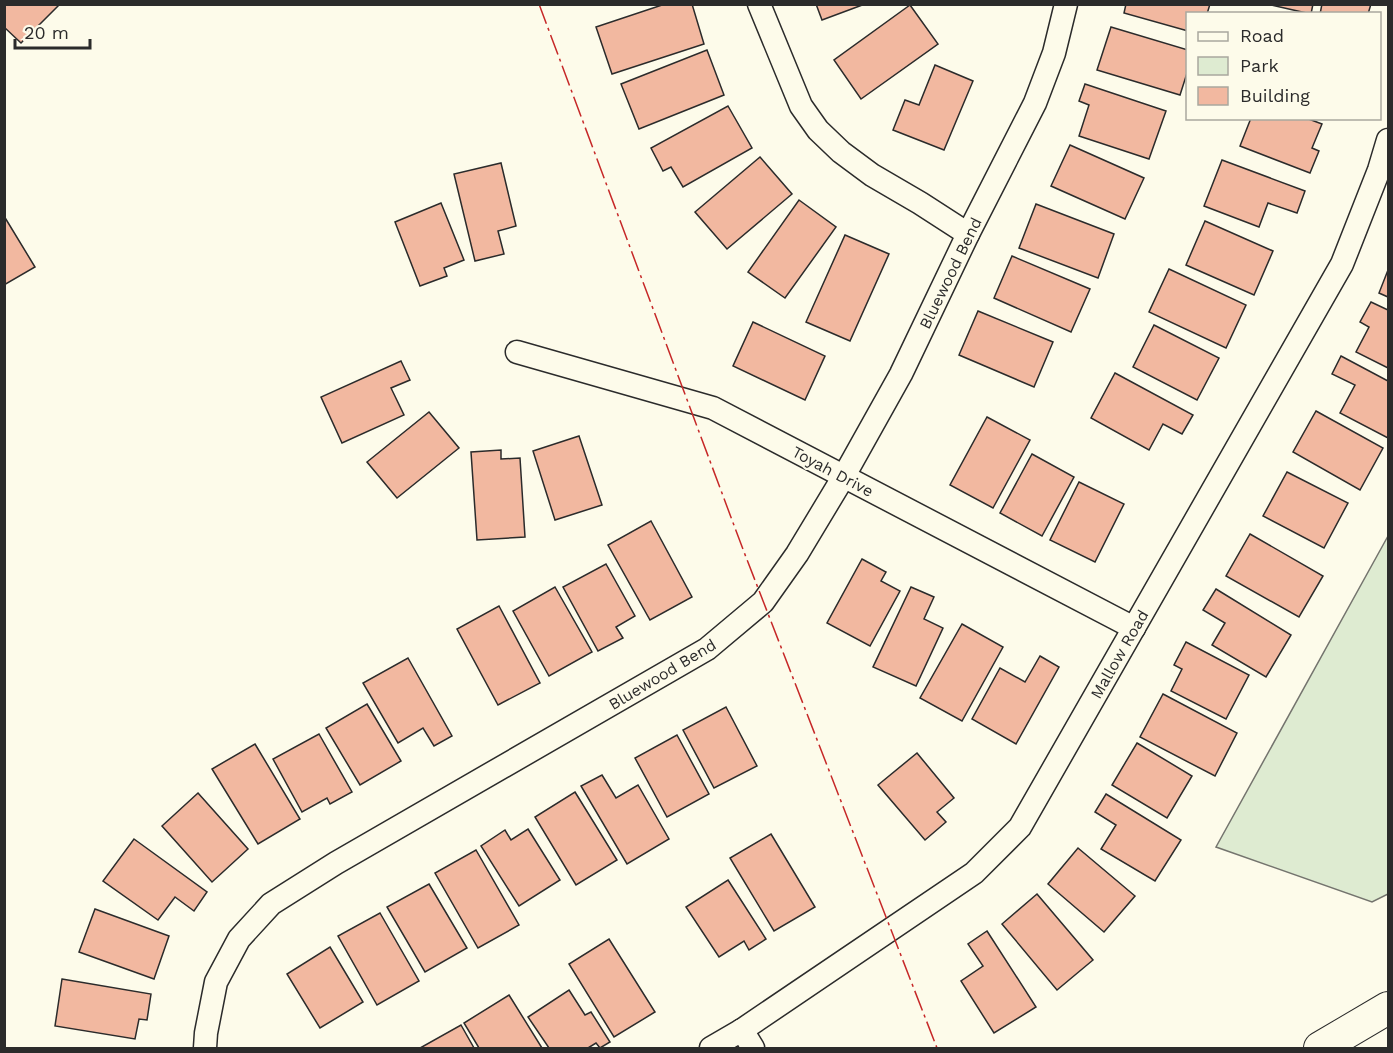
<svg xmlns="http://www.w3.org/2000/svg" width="1393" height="1053" viewBox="0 0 1393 1053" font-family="'Work Sans',sans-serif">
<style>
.green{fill:#deebd1;stroke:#74746e;stroke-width:1.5}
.building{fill:#f2b8a0;stroke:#2b2b2b;stroke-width:1.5}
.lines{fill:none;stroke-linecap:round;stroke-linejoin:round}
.street-casing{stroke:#2b2b2b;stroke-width:25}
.secondary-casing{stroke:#2b2b2b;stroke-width:34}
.street{stroke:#fdfbea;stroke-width:22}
.secondary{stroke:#fdfbea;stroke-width:32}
.power{stroke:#c62828;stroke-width:1.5;stroke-dasharray:21 4.5 3 4.5;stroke-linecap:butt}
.labels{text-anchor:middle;stroke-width:4.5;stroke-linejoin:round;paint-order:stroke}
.street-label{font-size:16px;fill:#2b2b2b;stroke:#fdfbea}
</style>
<rect width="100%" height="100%" fill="#fdfbea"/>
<!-- green -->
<path class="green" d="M 1388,536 L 1388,894 L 1372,902 L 1216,847 Z"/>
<!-- building -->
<g class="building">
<path d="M 4,4 L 60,4 L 21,43 L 4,27 Z"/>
<path d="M 665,4 L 692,4 L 704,44 L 612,74 L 596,27 Z"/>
<path d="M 816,4 L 865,4 L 822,20 Z"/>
<path d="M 1126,4 L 1210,4 L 1207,14 L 1188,14 L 1188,31 L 1124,13 Z"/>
<path d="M 1267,4 L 1313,4 L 1311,14 Z"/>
<path d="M 1322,4 L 1371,4 L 1368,14 L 1320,14 Z"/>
<path d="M 910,5 L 938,44 L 861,99 L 834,60 Z"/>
<path d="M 1111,27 L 1188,50 L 1188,70 L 1180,95 L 1097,70 Z"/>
<path d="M 707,50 L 724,95 L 639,129 L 621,84 Z"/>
<path d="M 935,65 L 973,81 L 944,150 L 893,130 L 905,100 L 919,105 Z"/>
<path d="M 1085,84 L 1166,111 L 1149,159 L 1079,136 L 1089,105 L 1079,101 Z"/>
<path d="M 728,106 L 752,148 L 683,187 L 671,167 L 663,171 L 651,148 Z"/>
<path d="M 1251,118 L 1306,118 L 1322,124 L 1312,148 L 1319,151 L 1310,173 L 1240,146 Z"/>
<path d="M 1070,145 L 1144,178 L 1125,219 L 1051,186 Z"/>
<path d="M 760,157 L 792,194 L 727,249 L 695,212 Z"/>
<path d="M 1222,160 L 1305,191 L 1297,213 L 1268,203 L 1259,227 L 1204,206 Z"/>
<path d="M 501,163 L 516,226 L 498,231 L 504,254 L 475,261 L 454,174 Z"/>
<path d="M 799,200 L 836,227 L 785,298 L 748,272 Z"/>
<path d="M 441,203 L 464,260 L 444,268 L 447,276 L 420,286 L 395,222 Z"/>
<path d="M 1036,204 L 1114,234 L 1098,278 L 1019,248 Z"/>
<path d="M 4,216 L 35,267 L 4,285 Z"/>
<path d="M 1205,221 L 1273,251 L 1254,295 L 1186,265 Z"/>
<path d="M 845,235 L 889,254 L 850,341 L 806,322 Z"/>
<path d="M 1012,256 L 1090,289 L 1071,332 L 994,298 Z"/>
<path d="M 1169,269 L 1246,305 L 1226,348 L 1149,312 Z"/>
<path d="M 1388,270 L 1388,297 L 1379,293 Z"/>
<path d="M 1371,302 L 1388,310 L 1388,368 L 1356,352 L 1369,327 L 1360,322 Z"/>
<path d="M 978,311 L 1053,342 L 1034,387 L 959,355 Z"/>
<path d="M 753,322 L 825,356 L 805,400 L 733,366 Z"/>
<path d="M 1154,325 L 1219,358 L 1197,400 L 1133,367 Z"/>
<path d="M 1341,356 L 1388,381 L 1388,438 L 1340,413 L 1355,385 L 1332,374 Z"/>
<path d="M 401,361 L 410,380 L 391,388 L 404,415 L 342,443 L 321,397 Z"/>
<path d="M 1115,373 L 1193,415 L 1182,434 L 1163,424 L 1149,450 L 1091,418 Z"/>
<path d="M 1316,411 L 1383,448 L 1360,490 L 1293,452 Z"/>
<path d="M 429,412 L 459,448 L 397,498 L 367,462 Z"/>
<path d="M 987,417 L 1030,440 L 993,508 L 950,485 Z"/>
<path d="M 579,436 L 602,505 L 555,520 L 533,451 Z"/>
<path d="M 501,450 L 501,459 L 520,458 L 525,537 L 477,540 L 471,452 Z"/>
<path d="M 1032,454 L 1074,477 L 1042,536 L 1000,513 Z"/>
<path d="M 1287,472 L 1348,503 L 1324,548 L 1263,516 Z"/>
<path d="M 1079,482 L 1124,504 L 1095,562 L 1050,540 Z"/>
<path d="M 651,521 L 692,597 L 650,620 L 608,545 Z"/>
<path d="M 1250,534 L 1323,576 L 1299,617 L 1226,576 Z"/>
<path d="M 862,559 L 886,572 L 881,581 L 900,591 L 870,646 L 827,623 Z"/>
<path d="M 606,564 L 635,616 L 616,627 L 623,638 L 598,651 L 563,587 Z"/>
<path d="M 555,587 L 592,652 L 549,676 L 513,611 Z"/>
<path d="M 911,587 L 934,597 L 924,619 L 943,628 L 916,686 L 873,667 Z"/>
<path d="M 1216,589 L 1291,635 L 1266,677 L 1212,645 L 1225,623 L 1203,610 Z"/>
<path d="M 499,606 L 540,683 L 498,705 L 457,629 Z"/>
<path d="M 962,624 L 1003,647 L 962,721 L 920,698 Z"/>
<path d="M 1186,642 L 1249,675 L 1226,719 L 1171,691 L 1182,669 L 1174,665 Z"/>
<path d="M 1040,656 L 1059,667 L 1016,744 L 972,719 L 1000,668 L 1025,682 Z"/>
<path d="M 408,658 L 452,736 L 434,746 L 423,728 L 398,743 L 363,683 Z"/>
<path d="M 1163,694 L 1237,733 L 1215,776 L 1140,737 Z"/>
<path d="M 367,704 L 401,761 L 360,785 L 326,728 Z"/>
<path d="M 726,707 L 757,766 L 714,788 L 683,730 Z"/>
<path d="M 319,734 L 352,792 L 330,804 L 327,798 L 302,812 L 273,759 Z"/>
<path d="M 677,735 L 709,794 L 667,817 L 635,758 Z"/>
<path d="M 1137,743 L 1192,776 L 1167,818 L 1112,785 Z"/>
<path d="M 255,744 L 300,819 L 258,844 L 212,769 Z"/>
<path d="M 917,753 L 954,798 L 937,812 L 946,822 L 925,840 L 878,785 Z"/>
<path d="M 602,775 L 616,798 L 638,785 L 669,839 L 627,864 L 581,786 Z"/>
<path d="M 575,792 L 617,860 L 576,885 L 535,817 Z"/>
<path d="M 198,793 L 248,849 L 212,882 L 162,826 Z"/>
<path d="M 1106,794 L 1181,840 L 1155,881 L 1101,849 L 1116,825 L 1095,812 Z"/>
<path d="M 528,829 L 560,880 L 519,906 L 481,846 L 505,830 L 511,840 Z"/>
<path d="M 771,834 L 815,907 L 774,931 L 730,858 Z"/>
<path d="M 134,839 L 207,892 L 194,911 L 175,897 L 158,920 L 103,881 Z"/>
<path d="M 1078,848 L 1135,896 L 1104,932 L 1048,884 Z"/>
<path d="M 476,850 L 519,925 L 478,948 L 435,873 Z"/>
<path d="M 728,880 L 766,939 L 749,950 L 744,941 L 719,957 L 686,907 Z"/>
<path d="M 429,884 L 467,948 L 425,972 L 387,907 Z"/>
<path d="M 1037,894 L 1093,960 L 1057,990 L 1002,924 Z"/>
<path d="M 95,909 L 169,936 L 154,979 L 79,952 Z"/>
<path d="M 380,913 L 419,981 L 377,1005 L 338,936 Z"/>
<path d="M 987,931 L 1036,1007 L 994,1033 L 961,981 L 983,966 L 968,944 Z"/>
<path d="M 609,939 L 655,1012 L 614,1037 L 569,964 Z"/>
<path d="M 330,947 L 363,1002 L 320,1028 L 287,974 Z"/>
<path d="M 62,979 L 151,994 L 147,1020 L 139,1019 L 135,1039 L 55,1026 Z"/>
<path d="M 569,990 L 585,1015 L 591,1012 L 610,1042 L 600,1048 L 596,1043 L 588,1048 L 549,1048 L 528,1017 Z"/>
<path d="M 509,995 L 542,1048 L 479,1048 L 464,1023 Z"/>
<path d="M 461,1025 L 474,1048 L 420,1048 Z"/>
</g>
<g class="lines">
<defs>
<g id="street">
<path d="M 759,4 L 801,106 L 818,130 L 841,152 L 872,175 L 920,203 L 968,234"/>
<path d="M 517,352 L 713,408 L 1134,628"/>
<path d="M 742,1030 L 753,1048"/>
<path d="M 205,1048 L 206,1033 L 216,982 L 239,939 L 271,904 L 336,863 L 707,649 L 763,602 L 797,554 L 844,476 L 901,374 L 968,234 L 1035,103 L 1054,53 L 1066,4"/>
<path d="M 711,1048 L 742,1030 L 974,873 L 1020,827 L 1342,264 L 1379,170 L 1388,140"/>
</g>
<path id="secondary" d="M 1320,1048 L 1388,1008"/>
</defs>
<!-- street casing -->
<use href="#street" class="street-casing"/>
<!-- secondary casing -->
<use href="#secondary" class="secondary-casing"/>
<!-- street -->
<use href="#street" class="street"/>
<!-- secondary -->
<use href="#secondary" class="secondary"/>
<!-- power -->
<path class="power" d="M 539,4 L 744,552 L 937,1048"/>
</g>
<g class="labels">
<!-- street labels -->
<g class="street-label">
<text transform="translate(950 273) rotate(-64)" y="6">Bluewood Bend</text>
<text transform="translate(833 471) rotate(28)" y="6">Toyah Drive</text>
<text transform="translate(1119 654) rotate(-60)" y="6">Mallow Road</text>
<text transform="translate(662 674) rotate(-31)" y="6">Bluewood Bend</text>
</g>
</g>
<!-- border -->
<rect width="1393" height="1053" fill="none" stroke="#2b2b2b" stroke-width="12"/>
<!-- legend -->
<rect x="1186" y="12" width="195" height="108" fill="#fdfbea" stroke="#a9a89e" stroke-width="1.5"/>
<rect x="1198" y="32" width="30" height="9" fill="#fdfbea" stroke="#a9a89e" stroke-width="1.5"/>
<text x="1240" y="42" font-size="18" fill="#2b2b2b">Road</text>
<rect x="1198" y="57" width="30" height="18" fill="#deebd1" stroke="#a9a89e" stroke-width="1.5"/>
<text x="1240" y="72" font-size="18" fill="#2b2b2b">Park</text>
<rect x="1198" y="87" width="30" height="18" fill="#f2b8a0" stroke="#a9a89e" stroke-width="1.5"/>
<text x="1240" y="102" font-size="18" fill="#2b2b2b">Building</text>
<!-- scale -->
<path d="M15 39v9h75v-9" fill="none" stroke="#2b2b2b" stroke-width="3"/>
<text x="24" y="39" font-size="18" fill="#2b2b2b" stroke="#fdfbea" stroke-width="4.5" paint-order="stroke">20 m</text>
</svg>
